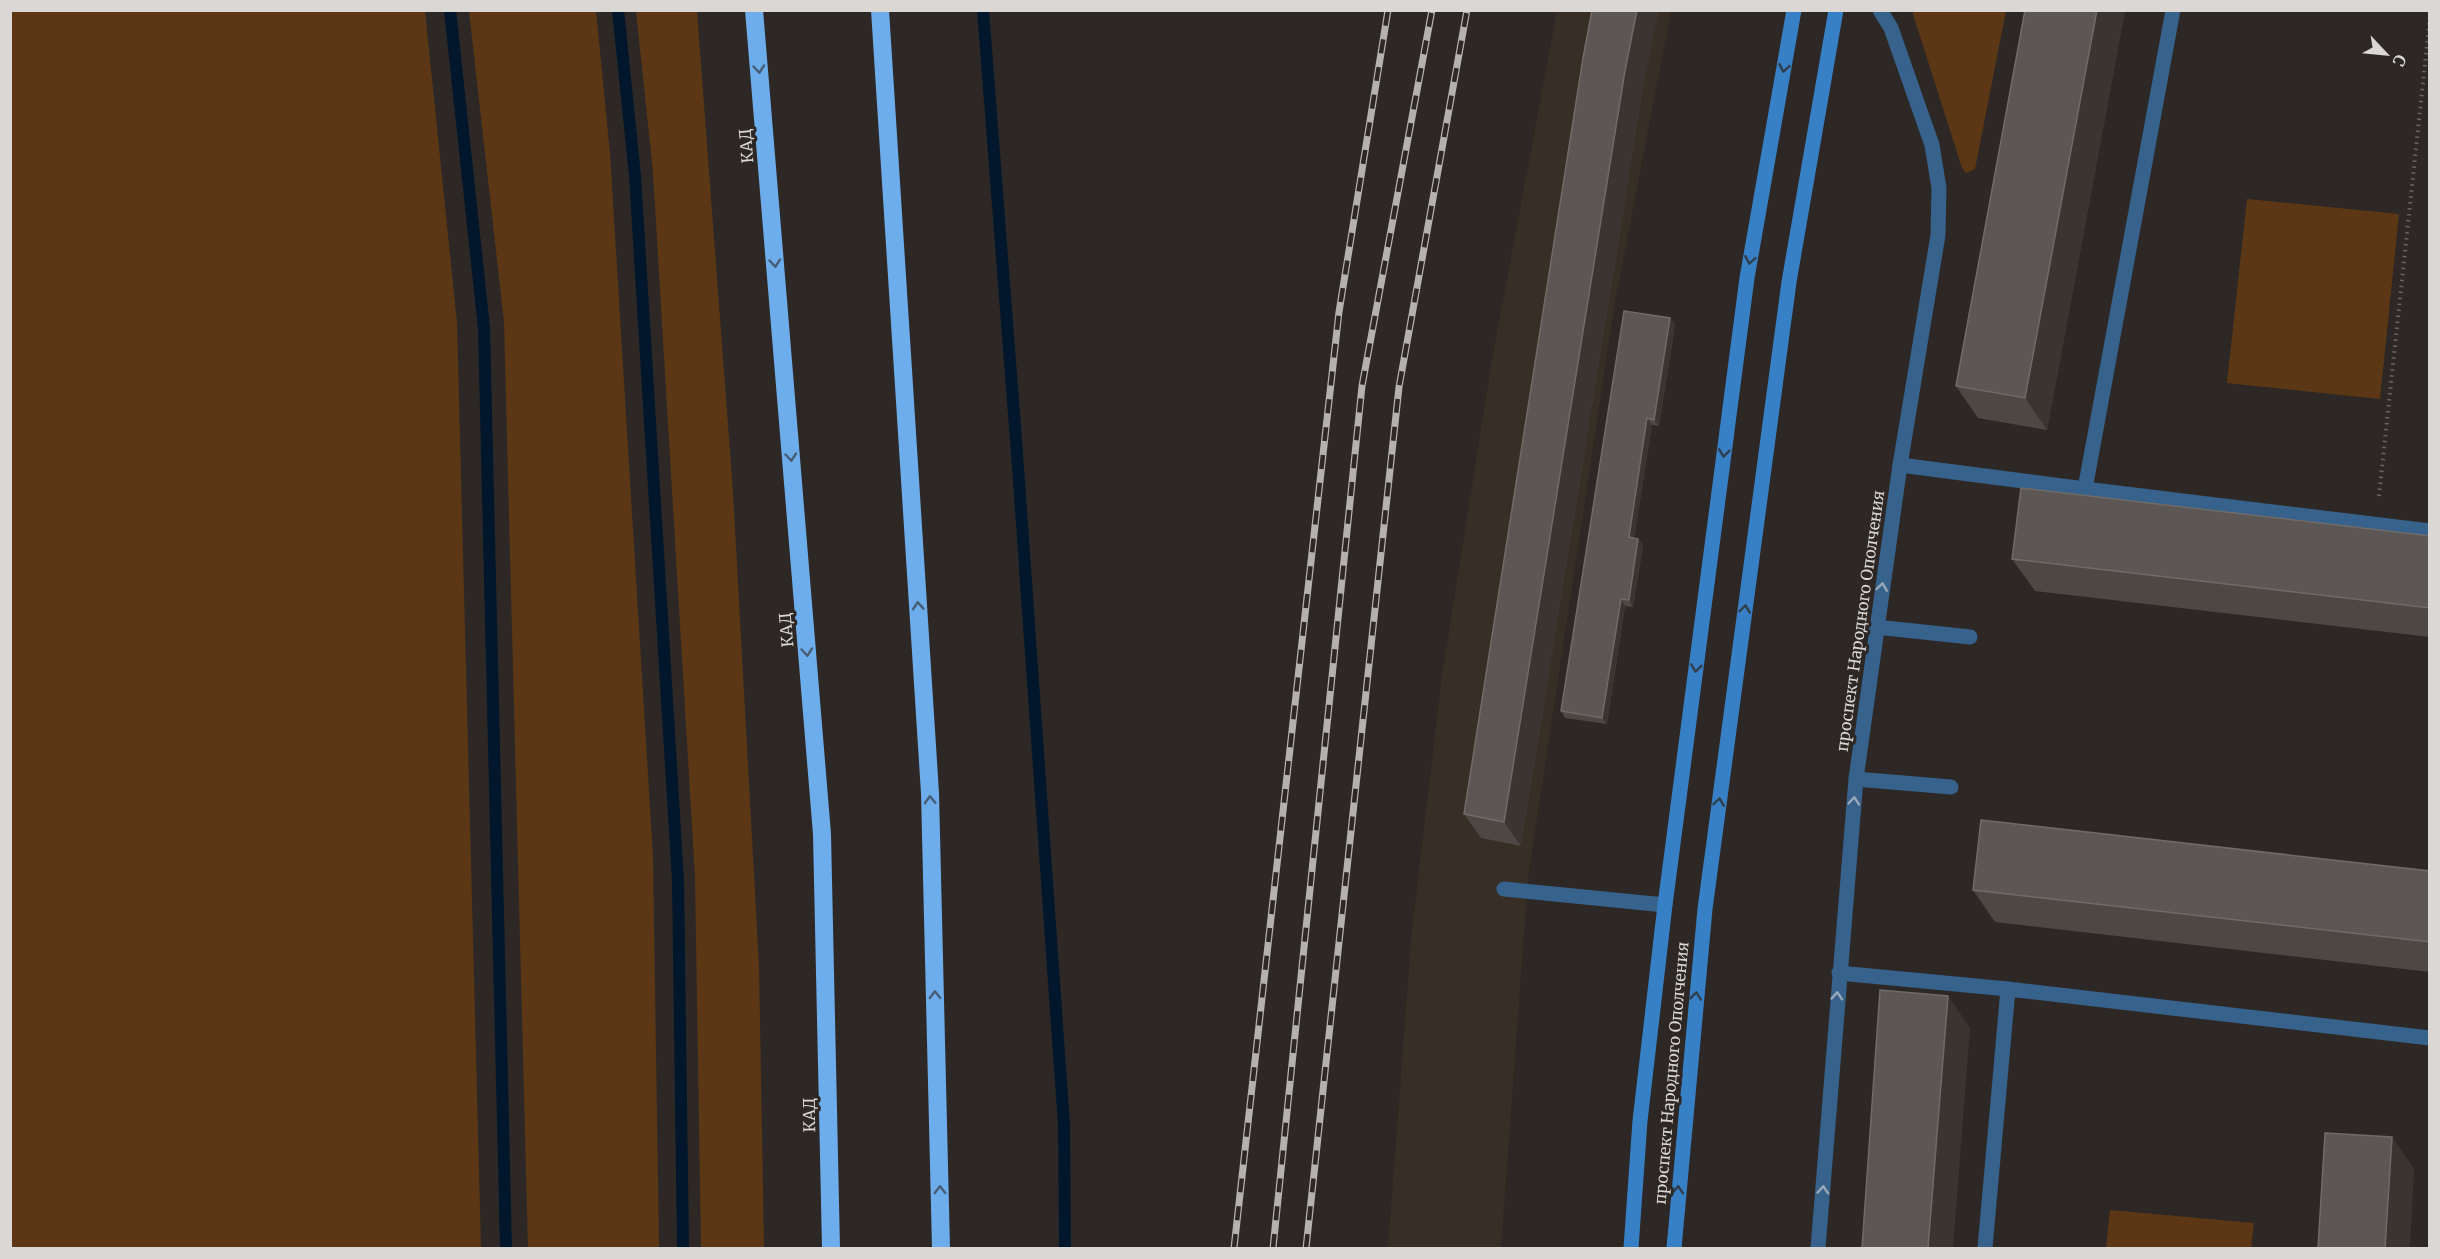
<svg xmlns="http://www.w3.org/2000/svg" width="2440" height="1259" viewBox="0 0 2440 1259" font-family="Merriweather,serif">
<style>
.built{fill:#372e26}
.green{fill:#5c3715}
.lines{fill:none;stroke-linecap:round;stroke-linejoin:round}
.stream{stroke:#02172c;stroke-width:12}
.path{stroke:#696562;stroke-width:4;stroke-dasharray:1.5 4.5;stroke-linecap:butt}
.lane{stroke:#36628c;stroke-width:15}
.street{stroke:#36628c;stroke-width:15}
.secondary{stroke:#3780c5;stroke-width:15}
.highway{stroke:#6eadec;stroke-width:18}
.rail-casing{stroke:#b5b1af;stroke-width:7}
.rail{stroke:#2d2825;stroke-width:4.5;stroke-dasharray:14;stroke-linecap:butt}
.wall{fill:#4d4844}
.shaded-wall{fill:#3a3531}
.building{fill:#5c5754;stroke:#706b68;stroke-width:1.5}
.oneway{stroke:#303e4d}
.oneway2{stroke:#475d75}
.oneway3{stroke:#98a8b8}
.labels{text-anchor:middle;stroke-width:6;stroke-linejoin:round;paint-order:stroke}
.street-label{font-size:16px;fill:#dad7d5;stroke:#2d2825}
</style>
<rect width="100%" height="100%" fill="#2d2825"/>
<!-- built -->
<path class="built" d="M 1557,11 L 1671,11 L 1615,302 L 1528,878 L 1501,1248 L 1388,1248 L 1412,930 L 1442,676 L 1492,360 Z"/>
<!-- green -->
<g class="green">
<path d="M 10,11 L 425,11 L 457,323 L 481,1248 L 11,1248 Z"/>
<path d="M 469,11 L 596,11 L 610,153 L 653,857 L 659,1248 L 528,1248 L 504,322 Z"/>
<path d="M 636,11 L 697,11 L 733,492 L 759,966 L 764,1248 L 701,1248 L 695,876 L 653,172 Z"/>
<path d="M 1912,11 L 2006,11 L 1975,169 L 1966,173 L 1962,168 Z"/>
<path d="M 2247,199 L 2399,214 L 2380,399 L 2227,383 Z"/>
<path d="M 2110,1210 L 2254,1223 L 2251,1248 L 2106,1248 Z"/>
</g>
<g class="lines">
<!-- stream -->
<g class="stream">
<path d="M 450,10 L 484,328 L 506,1248"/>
<path d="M 618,10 L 635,176 L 678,880 L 683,1248"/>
<path d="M 983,10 L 1017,453 L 1064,1125 L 1065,1248"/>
</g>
<!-- path -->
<path class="path" d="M 2379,496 L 2430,17"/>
<!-- lane -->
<g class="lane">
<path d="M 2173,10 L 2085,489 L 2430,531"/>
<path d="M 1900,465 L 2085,489"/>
<path d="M 1876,627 L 1970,637"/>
<path d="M 1856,779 L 1951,787"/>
<path d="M 1504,889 L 1665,905"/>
<path d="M 1839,973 L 2008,989 L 2430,1038"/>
<path d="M 1985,1248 L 2008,989"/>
</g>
<!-- street -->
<path class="street" d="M 1818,1248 L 1856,779 L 1900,465 L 1938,235 L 1939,188 L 1932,145 L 1891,28 L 1880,10"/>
<!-- secondary -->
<g class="secondary">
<path d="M 1631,1248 L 1640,1121 L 1665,905 L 1747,278 L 1794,10"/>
<path d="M 1674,1248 L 1705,909 L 1789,282 L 1836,10"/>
</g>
<!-- highway -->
<g class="highway">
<path d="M 754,10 L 822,834 L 831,1248"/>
<path d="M 880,10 L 930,793 L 941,1248"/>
</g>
<defs>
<g id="rail">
<path d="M 1234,1248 L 1339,312 L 1388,10"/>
<path d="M 1273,1248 L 1362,386 L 1432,10"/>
<path d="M 1306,1248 L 1399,387 L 1467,10"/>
</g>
</defs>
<!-- rail casing -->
<use href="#rail" class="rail-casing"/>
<!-- rail -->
<use href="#rail" class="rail"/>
</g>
<!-- wall -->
<g class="wall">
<path d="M 2025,10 L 2125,10 L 2047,430 L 1978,418 L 1956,386 Z"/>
<path d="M 1642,94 L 1521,846 L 1481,838 L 1464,814 Z"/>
<path d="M 1670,318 L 1675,325 L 1659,426 L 1652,425 L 1634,538 L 1638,539 L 1643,545 L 1633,607 L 1625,606 L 1607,724 L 1565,718 L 1561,711 Z"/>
<path d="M 2430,536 L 2430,637 L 2035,591 L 2012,559 Z"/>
<path d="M 2430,871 L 2430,972 L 1995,922 L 1973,890 Z"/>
</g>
<!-- shaded-wall -->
<g class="shaded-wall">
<path d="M 1637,10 L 1659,10 L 1642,94 L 1521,846 L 1504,822 L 1625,71 Z"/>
<path d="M 2097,10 L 2125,10 L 2047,430 L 2025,398 Z"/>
<path d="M 1670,318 L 1675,325 L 1659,426 L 1654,420 Z"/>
<path d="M 1647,418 L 1652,425 L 1633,544 L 1629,537 Z"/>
<path d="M 1638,539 L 1643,545 L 1633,607 L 1629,600 Z"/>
<path d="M 1621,599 L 1625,606 L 1607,724 L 1602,718 Z"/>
<path d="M 1948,996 L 1970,1028 L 1953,1248 L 1928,1248 Z"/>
<path d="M 2392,1137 L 2414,1169 L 2410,1248 L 2385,1248 Z"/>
</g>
<!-- building -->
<g class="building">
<path d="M 1592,10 L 1637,10 L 1625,71 L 1504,822 L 1464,814 L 1583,58 Z"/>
<path d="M 2025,10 L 2097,10 L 2025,398 L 1956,386 Z"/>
<path d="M 1624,311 L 1670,318 L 1654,420 L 1647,418 L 1629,537 L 1638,539 L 1629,600 L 1621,599 L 1602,718 L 1561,711 Z"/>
<path d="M 2021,488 L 2430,536 L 2430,608 L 2012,559 Z"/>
<path d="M 1981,820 L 2430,871 L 2430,942 L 1973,890 Z"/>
<path d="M 1880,990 L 1948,996 L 1928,1248 L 1862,1248 Z"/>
<path d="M 2325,1133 L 2392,1137 L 2385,1248 L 2318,1248 Z"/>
</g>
<!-- one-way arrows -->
<defs><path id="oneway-chevron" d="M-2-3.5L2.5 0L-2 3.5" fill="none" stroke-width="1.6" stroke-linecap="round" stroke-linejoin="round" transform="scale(1.5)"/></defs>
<g class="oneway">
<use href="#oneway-chevron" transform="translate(1784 68) rotate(100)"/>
<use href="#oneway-chevron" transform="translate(1750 260) rotate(100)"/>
<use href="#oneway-chevron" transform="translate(1724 453) rotate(97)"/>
<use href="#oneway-chevron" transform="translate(1745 609) rotate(-82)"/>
<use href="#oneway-chevron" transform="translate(1696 668) rotate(97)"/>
<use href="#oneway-chevron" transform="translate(1719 802) rotate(-82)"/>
<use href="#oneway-chevron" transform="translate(1696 996) rotate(-84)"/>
<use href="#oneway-chevron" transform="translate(1678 1190) rotate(-86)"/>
</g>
<g class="oneway2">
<use href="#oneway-chevron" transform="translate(759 69) rotate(85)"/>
<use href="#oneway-chevron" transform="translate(775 263) rotate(85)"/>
<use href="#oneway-chevron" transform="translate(791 457) rotate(85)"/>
<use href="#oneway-chevron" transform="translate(918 606) rotate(-94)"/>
<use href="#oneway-chevron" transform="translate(807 652) rotate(85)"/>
<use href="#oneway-chevron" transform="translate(930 800) rotate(-92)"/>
<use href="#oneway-chevron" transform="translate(935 995) rotate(-91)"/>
<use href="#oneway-chevron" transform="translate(940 1190) rotate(-91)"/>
</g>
<g class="oneway3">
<use href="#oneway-chevron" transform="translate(1882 587) rotate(-82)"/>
<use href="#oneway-chevron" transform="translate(1854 801) rotate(-85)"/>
<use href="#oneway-chevron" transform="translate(1837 996) rotate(-86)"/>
<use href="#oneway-chevron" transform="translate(1823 1190) rotate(-86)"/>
</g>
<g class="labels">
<!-- street labels -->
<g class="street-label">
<text transform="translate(746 146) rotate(-95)" y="6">КАД</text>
<text transform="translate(1860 621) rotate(-82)" y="6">проспект Народного Ополчения</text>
<text transform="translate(786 630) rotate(-95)" y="6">КАД</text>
<text transform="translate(1671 1073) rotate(-85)" y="6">проспект Народного Ополчения</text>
<text transform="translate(809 1115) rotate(-91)" y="6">КАД</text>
</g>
</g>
<!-- border -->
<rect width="2440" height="1259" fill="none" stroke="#dad7d5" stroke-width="24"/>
<!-- north arrow -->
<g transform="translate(2386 54) rotate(116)" stroke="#2d2825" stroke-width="4.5" paint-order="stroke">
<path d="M0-4.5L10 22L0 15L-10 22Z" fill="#dad7d5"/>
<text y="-9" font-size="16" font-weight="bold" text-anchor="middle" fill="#dad7d5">С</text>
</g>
</svg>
